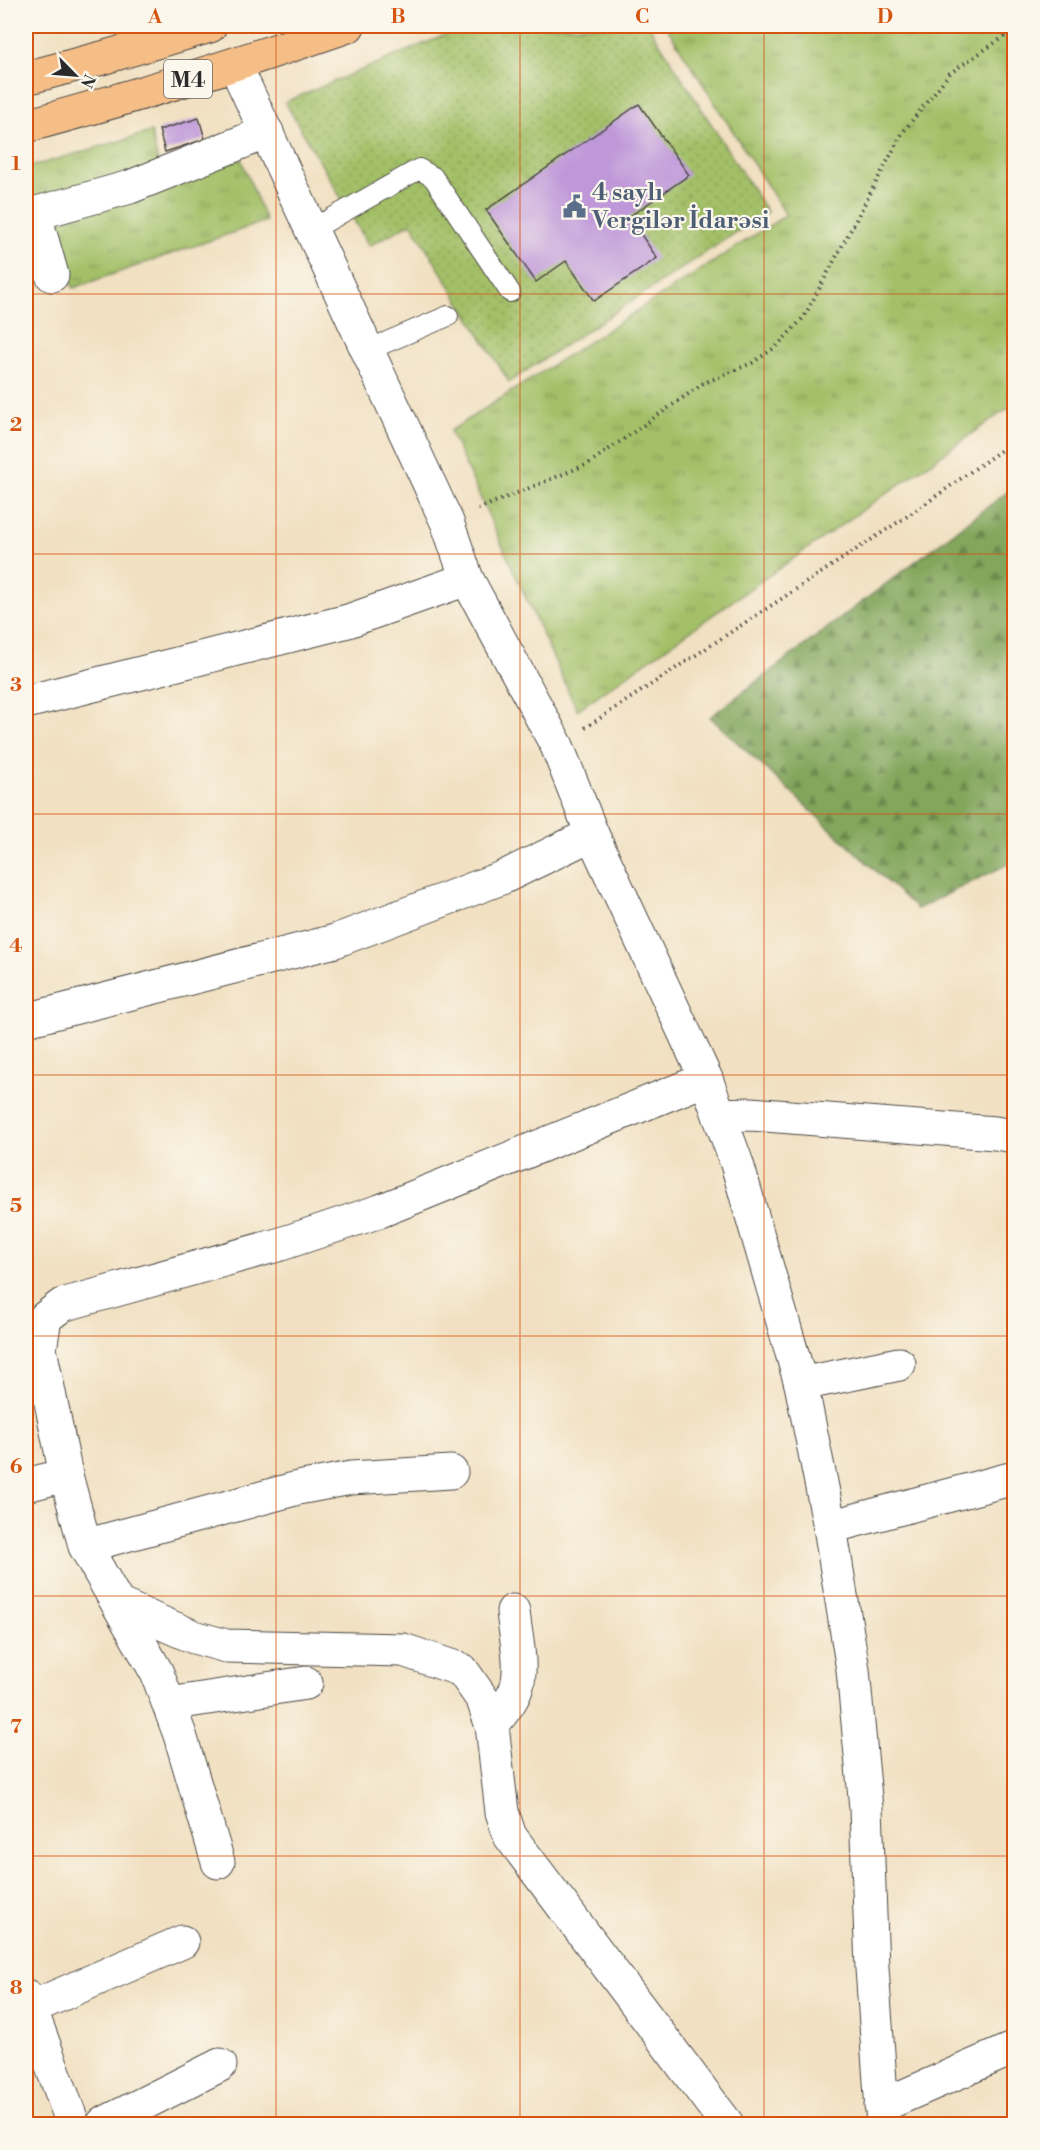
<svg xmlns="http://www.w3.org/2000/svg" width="1040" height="2150" viewBox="0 0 1040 2150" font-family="'Libre Bodoni',serif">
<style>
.grass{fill:url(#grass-tufts);stroke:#677649;stroke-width:1.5}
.forest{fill:url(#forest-firs);stroke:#566844;stroke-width:1.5}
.park{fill:url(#park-dots);stroke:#677649;stroke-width:1.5}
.building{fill:#bf98d9}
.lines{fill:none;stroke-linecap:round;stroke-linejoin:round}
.service-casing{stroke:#494642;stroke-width:22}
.minor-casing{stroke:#494642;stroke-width:35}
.trunk-casing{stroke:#494642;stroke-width:35}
.path{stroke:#494642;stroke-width:4;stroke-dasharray:1.5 4.5;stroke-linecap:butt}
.service{stroke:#fff;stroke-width:20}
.minor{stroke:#fff;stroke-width:33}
.trunk{stroke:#f6be87;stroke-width:33}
.grid{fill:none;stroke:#d5540f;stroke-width:1.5;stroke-opacity:0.55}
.labels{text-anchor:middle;stroke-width:4.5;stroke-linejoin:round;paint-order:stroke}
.shield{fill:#fbf7ec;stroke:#696865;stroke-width:1.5}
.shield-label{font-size:22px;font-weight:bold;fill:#2b2b2b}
.service-label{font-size:24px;font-weight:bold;fill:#4e5e75;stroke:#fbf7ec;text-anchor:start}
.neatline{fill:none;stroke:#d5540f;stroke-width:2}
.grid-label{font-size:20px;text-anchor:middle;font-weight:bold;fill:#d5540f}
</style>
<defs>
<pattern id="grass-tufts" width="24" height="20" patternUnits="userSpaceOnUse" patternTransform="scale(1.5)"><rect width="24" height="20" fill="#a3c067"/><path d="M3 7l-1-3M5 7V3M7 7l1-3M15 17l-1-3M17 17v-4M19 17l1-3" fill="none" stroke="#859c55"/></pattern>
<pattern id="forest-firs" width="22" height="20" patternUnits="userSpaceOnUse" patternTransform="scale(1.5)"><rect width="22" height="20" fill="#82a65c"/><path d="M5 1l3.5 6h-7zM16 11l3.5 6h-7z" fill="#6b874c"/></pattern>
<pattern id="park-dots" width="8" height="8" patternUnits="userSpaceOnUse" patternTransform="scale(1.5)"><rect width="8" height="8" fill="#a3c067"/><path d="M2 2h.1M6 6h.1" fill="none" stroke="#859c55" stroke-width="1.8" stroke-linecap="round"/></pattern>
</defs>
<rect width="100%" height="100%" fill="#fbf7ec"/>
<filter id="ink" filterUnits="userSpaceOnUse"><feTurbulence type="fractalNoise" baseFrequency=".0167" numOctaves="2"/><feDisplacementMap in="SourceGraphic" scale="12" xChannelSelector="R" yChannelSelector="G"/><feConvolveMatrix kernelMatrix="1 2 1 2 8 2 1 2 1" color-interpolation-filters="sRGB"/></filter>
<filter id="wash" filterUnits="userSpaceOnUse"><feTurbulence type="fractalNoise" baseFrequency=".008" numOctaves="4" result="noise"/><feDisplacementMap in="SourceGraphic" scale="24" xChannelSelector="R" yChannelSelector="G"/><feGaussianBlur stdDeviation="1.35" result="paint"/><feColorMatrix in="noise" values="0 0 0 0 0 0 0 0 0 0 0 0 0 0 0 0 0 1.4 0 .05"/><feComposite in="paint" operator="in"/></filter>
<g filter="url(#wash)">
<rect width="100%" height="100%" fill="#f1e0c1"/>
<!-- grass -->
<g class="grass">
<path d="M 666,26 L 1014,26 L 1014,404 L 577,710 L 450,431 L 786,215 Z"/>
<path d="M 151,132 L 159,167 L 26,204 L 26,168 Z"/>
<path d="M 241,159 L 266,221 L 73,288 L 51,223 Z"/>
</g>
<!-- forest -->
<path class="forest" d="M 1014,487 L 1014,861 L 917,909 L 710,717 Z"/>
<!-- park -->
<path class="park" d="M 466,26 L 649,26 L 767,212 L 509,382 L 411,223 L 369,246 L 285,102 Z"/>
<g id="blocks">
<!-- building -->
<g class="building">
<path d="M 639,104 L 689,175 L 629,217 L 657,258 L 594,301 L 566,261 L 536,282 L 486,210 Z"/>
<path d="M 199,118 L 205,139 L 165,152 L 159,130 Z"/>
</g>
</g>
</g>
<g filter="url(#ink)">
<use href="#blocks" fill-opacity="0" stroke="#494642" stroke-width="1.5"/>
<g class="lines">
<defs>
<g id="service">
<path d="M 313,229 L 419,169 L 433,177 L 510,292"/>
<path d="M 368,350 L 448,316"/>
</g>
<g id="minor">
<path d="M 235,65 L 447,522 L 467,579 L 557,746 L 592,834 L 706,1079 L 737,1164 L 801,1384 L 830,1527 L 853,1670 L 866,1808 L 872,1968 L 883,2124"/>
<path d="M 35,215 L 52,275"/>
<path d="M 26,216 L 130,187 L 267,132"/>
<path d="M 26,702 L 348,621 L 467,579"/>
<path d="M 26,1020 L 335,941 L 504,877 L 592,834"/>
<path d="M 719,1115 L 751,1114 L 995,1133 L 1014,1136"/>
<path d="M 801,1384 L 899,1364"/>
<path d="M 26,1485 L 66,1475"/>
<path d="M 830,1527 L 1014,1478"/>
<path d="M 85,1546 L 298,1488 L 351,1478 L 451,1472"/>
<path d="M 118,1604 L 194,1637 L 226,1646 L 403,1650 L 462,1670 L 483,1700 L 492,1726 L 502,1812 L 510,1836 L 727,2124"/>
<path d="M 169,1704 L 306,1683"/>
<path d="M 492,1726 C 501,1713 513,1701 517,1686 C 523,1663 515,1634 513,1611"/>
<path d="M 218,1862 L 180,1735 L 157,1673 L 85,1546 L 66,1475 L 40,1349 L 45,1318 L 62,1305 L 281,1244 L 380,1211 L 706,1079"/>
<path d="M 26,1996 L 73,2124"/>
<path d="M 30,2008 L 182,1942"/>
<path d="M 881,2106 L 1014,2048"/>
<path d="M 103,2124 L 220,2065"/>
</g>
<g id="trunk">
<path d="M 26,78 L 102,58 L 210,26"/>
<path d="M 26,126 C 135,97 241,63 348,26"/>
</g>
</defs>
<!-- service casing -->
<use href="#service" class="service-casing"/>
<!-- minor casing -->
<use href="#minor" class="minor-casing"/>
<!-- trunk casing -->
<use href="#trunk" class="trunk-casing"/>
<!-- path -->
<g class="path">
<path d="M 478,509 L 588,464 L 704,383 L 752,363 L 776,347 L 804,317 L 903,132 L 950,73 L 1014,30"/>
<path d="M 585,728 L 918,509 L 1014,441"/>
</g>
<!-- service -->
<use href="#service" class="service"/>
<!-- minor -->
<use href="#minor" class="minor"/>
<!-- trunk -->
<use href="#trunk" class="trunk"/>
</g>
</g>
<!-- grid -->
<path class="grid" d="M 276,26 L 276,2124M 520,26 L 520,2124M 764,26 L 764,2124M 26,294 L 1014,294M 26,554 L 1014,554M 26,814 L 1014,814M 26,1075 L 1014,1075M 26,1336 L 1014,1336M 26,1596 L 1014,1596M 26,1856 L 1014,1856"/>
<!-- icons -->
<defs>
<symbol id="civic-bare" viewBox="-9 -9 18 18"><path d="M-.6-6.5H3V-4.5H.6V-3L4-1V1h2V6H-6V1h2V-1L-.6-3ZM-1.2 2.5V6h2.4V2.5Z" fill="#5c6f8a" stroke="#fbf7ec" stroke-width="2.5" paint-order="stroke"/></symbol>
</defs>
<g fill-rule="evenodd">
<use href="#civic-bare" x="558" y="190" width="33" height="33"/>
</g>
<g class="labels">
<!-- shield labels -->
<rect class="shield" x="164" y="60" width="48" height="38" rx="4.5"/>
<g class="shield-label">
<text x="188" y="87">M4</text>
</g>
<!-- service labels -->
<g class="service-label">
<text x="592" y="200">4 saylı<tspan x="592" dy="28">Vergilər İdarəsi</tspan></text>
</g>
</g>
<!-- margin -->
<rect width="1040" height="2150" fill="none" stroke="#fbf7ec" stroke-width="66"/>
<!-- north arrow -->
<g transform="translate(75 75) rotate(115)" stroke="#fbf7ec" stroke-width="4.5" paint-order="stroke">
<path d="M0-4.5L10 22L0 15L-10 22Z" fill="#2b2b2b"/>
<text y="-9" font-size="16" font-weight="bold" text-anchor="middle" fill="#2b2b2b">N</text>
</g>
<rect x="33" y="33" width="974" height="2084" class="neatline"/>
<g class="grid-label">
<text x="155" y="23">A</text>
<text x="398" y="23">B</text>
<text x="642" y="23">C</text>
<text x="885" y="23">D</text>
<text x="16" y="170">1</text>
<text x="16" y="431">2</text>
<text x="16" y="691">3</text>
<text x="16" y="952">4</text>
<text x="16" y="1212">5</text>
<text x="16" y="1473">6</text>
<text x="16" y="1733">7</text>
<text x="16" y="1994">8</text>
</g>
</svg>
